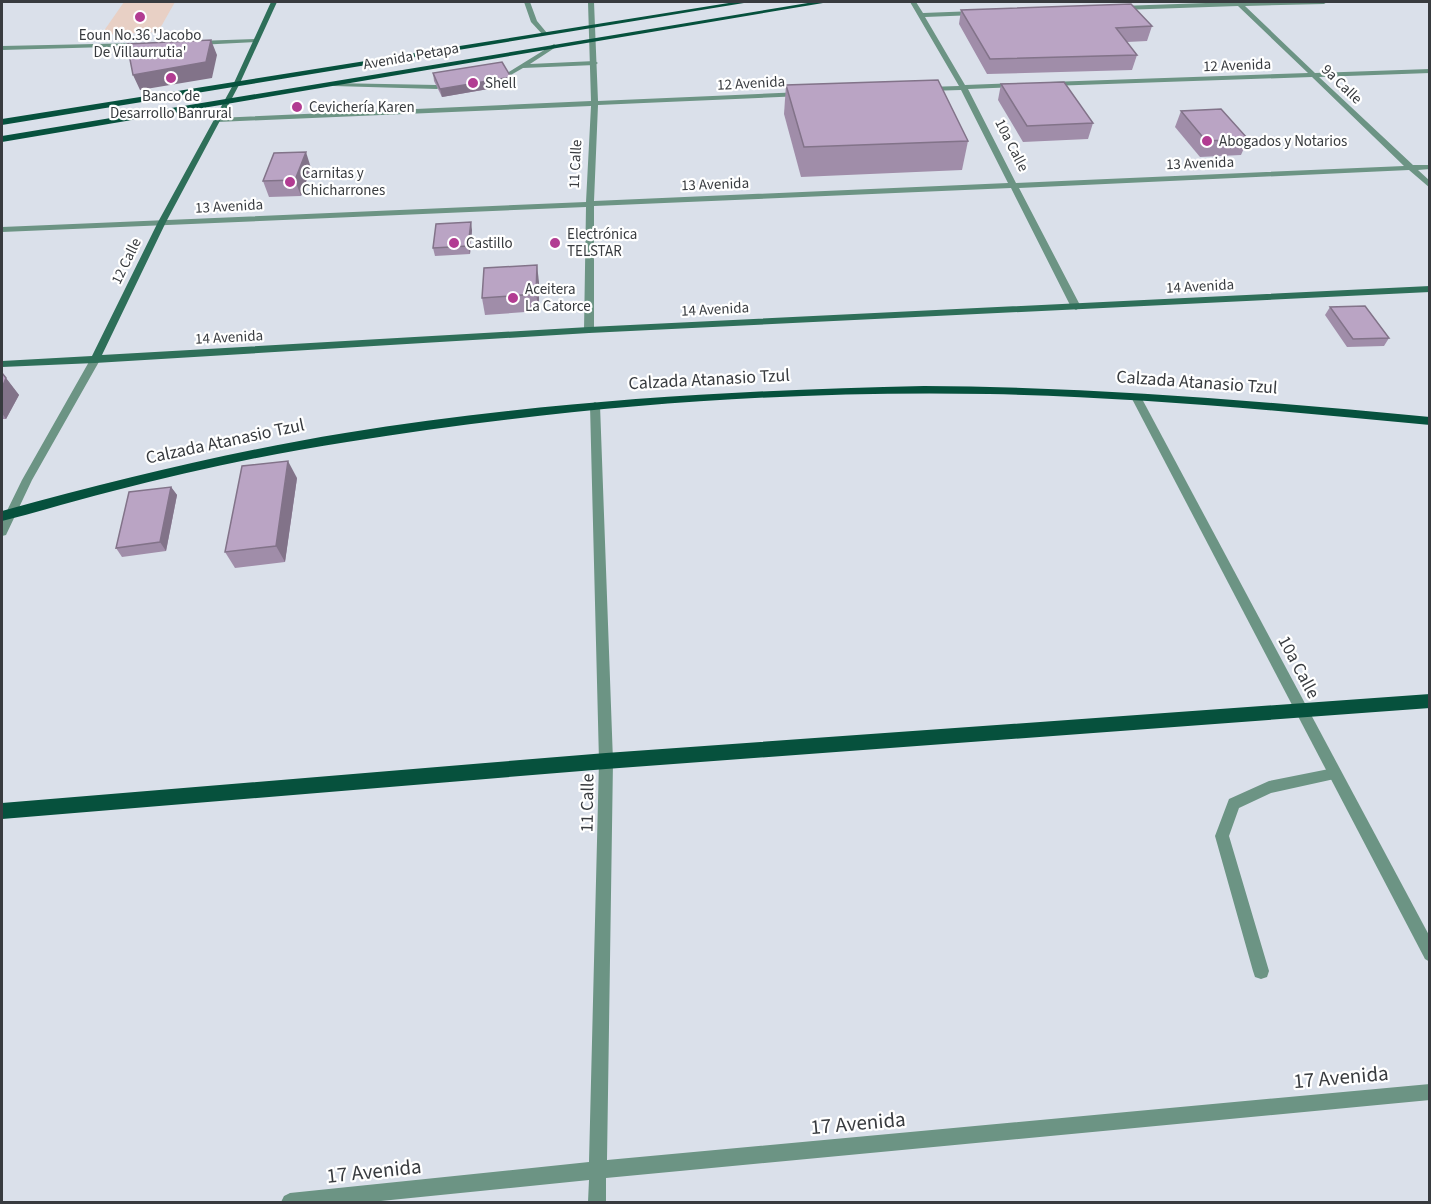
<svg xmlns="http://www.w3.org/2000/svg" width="1431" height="1204" viewBox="0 0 1431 1204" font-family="'Source Sans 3',sans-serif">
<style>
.education{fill:#e8d0c5}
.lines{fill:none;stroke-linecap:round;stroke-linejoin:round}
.service{fill:#6c9484;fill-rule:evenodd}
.minor{fill:#6c9484;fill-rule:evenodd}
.secondary{fill:#2e6f59;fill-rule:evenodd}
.primary{fill:#06513d;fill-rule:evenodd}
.wall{fill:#a08da9}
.shaded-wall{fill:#827389}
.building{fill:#baa4c4;stroke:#827389;stroke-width:1.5}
.poi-dot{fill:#b23c92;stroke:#fff;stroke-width:2}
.labels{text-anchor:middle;stroke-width:4.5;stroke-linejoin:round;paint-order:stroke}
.far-poi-label{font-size:15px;fill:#383b3f;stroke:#fff;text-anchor:start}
.far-street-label{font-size:15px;fill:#383b3f;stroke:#fff}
.street-label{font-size:18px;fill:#383b3f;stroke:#fff}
.near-street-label{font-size:21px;fill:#383b3f;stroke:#fff}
</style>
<rect width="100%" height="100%" fill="#dae0ea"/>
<!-- education -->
<path class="education" d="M 124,2 L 175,2 L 158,32 L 101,35 Z"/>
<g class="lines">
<!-- service -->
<g class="service">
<path d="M 524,2 L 530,2 L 537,21 L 547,33 L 547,35 L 543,35 L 531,22 Z"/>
<path d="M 554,44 L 557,46 L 556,47 L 530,64 L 595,61 L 598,63 L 595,65 L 523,68 L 509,76 L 504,75 Z"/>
<path d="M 332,83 L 437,85 L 440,87 L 437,89 L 334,86 L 332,85 Z"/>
<path d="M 1334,768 L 1339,770 L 1341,774 L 1339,778 L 1271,793 L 1239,808 L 1229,836 L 1269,971 L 1267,977 L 1261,979 L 1255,977 L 1253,971 L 1215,836 L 1229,799 L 1269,781 Z"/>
</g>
<!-- minor -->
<g class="minor">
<path d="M 588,2 L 594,2 L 598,101 L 802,92 L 806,94 L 802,96 L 598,105 L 594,201 L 1008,183 L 961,90 L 927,91 L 924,89 L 927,87 L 959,86 L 910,2 L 916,2 L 923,13 L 975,11 L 978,13 L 975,15 L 925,17 L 965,85 L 1018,83 L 1021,85 L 1018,87 L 968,89 L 1016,183 L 1404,166 L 1312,77 L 1050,86 L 1047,84 L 1050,82 L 1308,73 L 1238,6 L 1121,10 L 1118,8 L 1121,6 L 1234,2 L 1327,2 L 1324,4 L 1245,6 L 1315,73 L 1430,69 L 1430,73 L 1319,77 L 1413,165 L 1430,165 L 1430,169 L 1418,170 L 1430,181 L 1430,188 L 1409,170 L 1019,188 L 1081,307 L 1076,310 L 1071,307 L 1011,188 L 594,206 L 594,330 L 589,333 L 584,330 L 586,207 L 2,232 L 2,227 L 586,202 L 591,106 L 218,122 L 214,120 L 218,118 L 591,101 Z"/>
<path d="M 255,39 L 257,40 L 257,42 L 198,45 L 195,43 L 198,41 Z"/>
<path d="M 141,43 L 144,45 L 143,46 L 2,50 L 2,46 Z"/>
<path d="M 95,357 L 100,360 L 32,480 L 6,535 L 2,536 L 2,521 L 22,480 L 90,360 Z"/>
<path d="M 1136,394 L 1141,397 L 1430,937 L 1430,962 L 1425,959 L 1131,397 Z"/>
<path d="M 595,402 L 600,405 L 613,761 L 607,1160 L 1430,1084 L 1430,1100 L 606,1178 L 606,1202 L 588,1202 L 589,1180 L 371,1202 L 281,1202 L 284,1196 L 290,1193 L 589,1162 L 599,761 L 590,405 Z"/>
</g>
<!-- secondary -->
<path class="secondary" d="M 271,2 L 277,2 L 239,85 L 166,222 L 102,355 L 589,327 L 1430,286 L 1430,292 L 589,333 L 95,363 L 2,367 L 2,361 L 92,356 L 158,222 L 233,85 Z"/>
<!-- primary -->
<g class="primary">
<path d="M 735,2 L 750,2 L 2,125 L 2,119 Z"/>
<path d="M 814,2 L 829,2 L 2,142 L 2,136 Z"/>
<path d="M 924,386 C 1093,387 1261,401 1430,417 L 1430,425 C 1283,411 1136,397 989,394 C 774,390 559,408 347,442 C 269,454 190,471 113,491 C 76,500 39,512 2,521 L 2,511 C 115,480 229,452 345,433 C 537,402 730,390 924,386 Z"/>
<path d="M 1430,694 L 1430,708 L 606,769 L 2,819 L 2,803 L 606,753 Z"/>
</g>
</g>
<!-- wall -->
<g class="wall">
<path d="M 961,10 L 1152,26 L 1147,41 L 1127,42 L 1137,55 L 1132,70 L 987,74 L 959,24 Z"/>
<path d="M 433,73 L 511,77 L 512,85 L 442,97 L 434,81 Z"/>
<path d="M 1001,84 L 1093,123 L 1088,139 L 1023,142 L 998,100 Z"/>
<path d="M 786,85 L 968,141 L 962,170 L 801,177 L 784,114 Z"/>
<path d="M 1181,111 L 1248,139 L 1241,155 L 1200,157 L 1175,127 Z"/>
<path d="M 311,168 L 301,196 L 269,197 L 263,181 Z"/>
<path d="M 472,230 L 470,254 L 435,256 L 433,248 Z"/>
<path d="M 539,282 L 539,311 L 485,315 L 482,298 Z"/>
<path d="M 1330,307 L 1389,338 L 1384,346 L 1347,347 L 1325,315 Z"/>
<path d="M 2,373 L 19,395 L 6,419 L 2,419 Z"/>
<path d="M 297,478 L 285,562 L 235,568 L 225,552 Z"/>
<path d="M 171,487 L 177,495 L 166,551 L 122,557 L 116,548 Z"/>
</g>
<!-- shaded-wall -->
<g class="shaded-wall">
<path d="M 211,40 L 217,55 L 212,78 L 140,90 L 133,75 Z"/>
<path d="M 511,77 L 512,85 L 442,97 L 440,89 Z"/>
<path d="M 306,152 L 311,168 L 301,196 L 295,180 Z"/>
<path d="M 471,222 L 472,230 L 470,254 L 468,246 Z"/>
<path d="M 537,265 L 539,282 L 539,311 L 536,294 Z"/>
<path d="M 6,378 L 19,395 L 6,419 L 2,413 L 2,388 Z"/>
<path d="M 288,461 L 297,478 L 285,562 L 276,546 Z"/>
<path d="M 171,487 L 177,495 L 166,551 L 160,542 Z"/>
</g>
<!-- building -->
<g class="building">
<path d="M 1131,4 L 1152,26 L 1116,28 L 1137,55 L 990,59 L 961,10 Z"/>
<path d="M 211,40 L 206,62 L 133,75 L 127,44 Z"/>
<path d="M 502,62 L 511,77 L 440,89 L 433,73 Z"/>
<path d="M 938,80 L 968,141 L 804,147 L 786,85 Z"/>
<path d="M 1064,82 L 1093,123 L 1027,126 L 1001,84 Z"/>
<path d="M 1221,109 L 1248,139 L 1206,141 L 1181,111 Z"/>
<path d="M 306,152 L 295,180 L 263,181 L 274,153 Z"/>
<path d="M 471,222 L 468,246 L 433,248 L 436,224 Z"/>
<path d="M 537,265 L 536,294 L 482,298 L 484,268 Z"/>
<path d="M 1365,306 L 1389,338 L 1353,339 L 1330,307 Z"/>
<path d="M 2,373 L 6,378 L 2,388 Z"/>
<path d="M 288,461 L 276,546 L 225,552 L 242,466 Z"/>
<path d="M 171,487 L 160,542 L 116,548 L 129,492 Z"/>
</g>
<!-- markers -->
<g class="poi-dot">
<circle cx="140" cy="17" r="6"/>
<circle cx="171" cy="78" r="6"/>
<circle cx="473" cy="83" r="6"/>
<circle cx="297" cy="107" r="6"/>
<circle cx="1207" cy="141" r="6"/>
<circle cx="290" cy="182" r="6"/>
<circle cx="454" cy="243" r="6"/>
<circle cx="555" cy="243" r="6"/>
<circle cx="513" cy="298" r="6"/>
</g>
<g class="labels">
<!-- far-poi labels -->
<g class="far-poi-label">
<text x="140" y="40" text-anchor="middle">Eoun No.36 'Jacobo<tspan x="140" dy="17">De Villaurrutia'</tspan></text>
<text x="485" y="88">Shell</text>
<text x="171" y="101" text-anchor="middle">Banco de<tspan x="171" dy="17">Desarrollo Banrural</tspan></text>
<text x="309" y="112">Cevichería Karen</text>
<text x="1219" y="146">Abogados y Notarios</text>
<text x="302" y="178">Carnitas y<tspan x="302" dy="17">Chicharrones</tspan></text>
<text x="567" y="239">Electrónica<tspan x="567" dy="17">TELSTAR</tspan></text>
<text x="466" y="248">Castillo</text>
<text x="525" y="294">Aceitera<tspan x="525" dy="17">La Catorce</tspan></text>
</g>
<!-- far-street labels -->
<g class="far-street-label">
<text transform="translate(411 56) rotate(-10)" y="5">Avenida Petapa</text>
<text transform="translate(1237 65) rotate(-2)" y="5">12 Avenida</text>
<text transform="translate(751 83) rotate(-3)" y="5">12 Avenida</text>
<text transform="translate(1342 84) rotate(44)" y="5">9a Calle</text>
<text transform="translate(1012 145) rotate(63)" y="5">10a Calle</text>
<text transform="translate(1200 163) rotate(-2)" y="5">13 Avenida</text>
<text transform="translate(575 164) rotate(-87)" y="5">11 Calle</text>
<text transform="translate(715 184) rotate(-2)" y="5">13 Avenida</text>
<text transform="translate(229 206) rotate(-3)" y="5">13 Avenida</text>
<text transform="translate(126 261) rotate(-64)" y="5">12 Calle</text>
<text transform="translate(1200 286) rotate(-3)" y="5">14 Avenida</text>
<text transform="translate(715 309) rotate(-3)" y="5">14 Avenida</text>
<text transform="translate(229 337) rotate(-3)" y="5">14 Avenida</text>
</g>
<!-- street labels -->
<g class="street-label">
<text transform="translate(709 379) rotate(-3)" y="6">Calzada Atanasio Tzul</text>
<text transform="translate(1197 382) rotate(4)" y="6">Calzada Atanasio Tzul</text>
<text transform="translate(225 441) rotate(-12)" y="6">Calzada Atanasio Tzul</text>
<text transform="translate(1299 667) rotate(62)" y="6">10a Calle</text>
<text transform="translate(587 803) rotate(-89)" y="6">11 Calle</text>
</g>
<!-- near-street labels -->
<g class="near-street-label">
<text transform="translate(1341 1077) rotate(-5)" y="7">17 Avenida</text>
<text transform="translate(858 1123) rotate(-5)" y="7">17 Avenida</text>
<text transform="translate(374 1171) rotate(-6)" y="7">17 Avenida</text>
</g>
</g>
<!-- border -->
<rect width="1431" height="1204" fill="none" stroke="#383b3f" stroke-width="6"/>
</svg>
